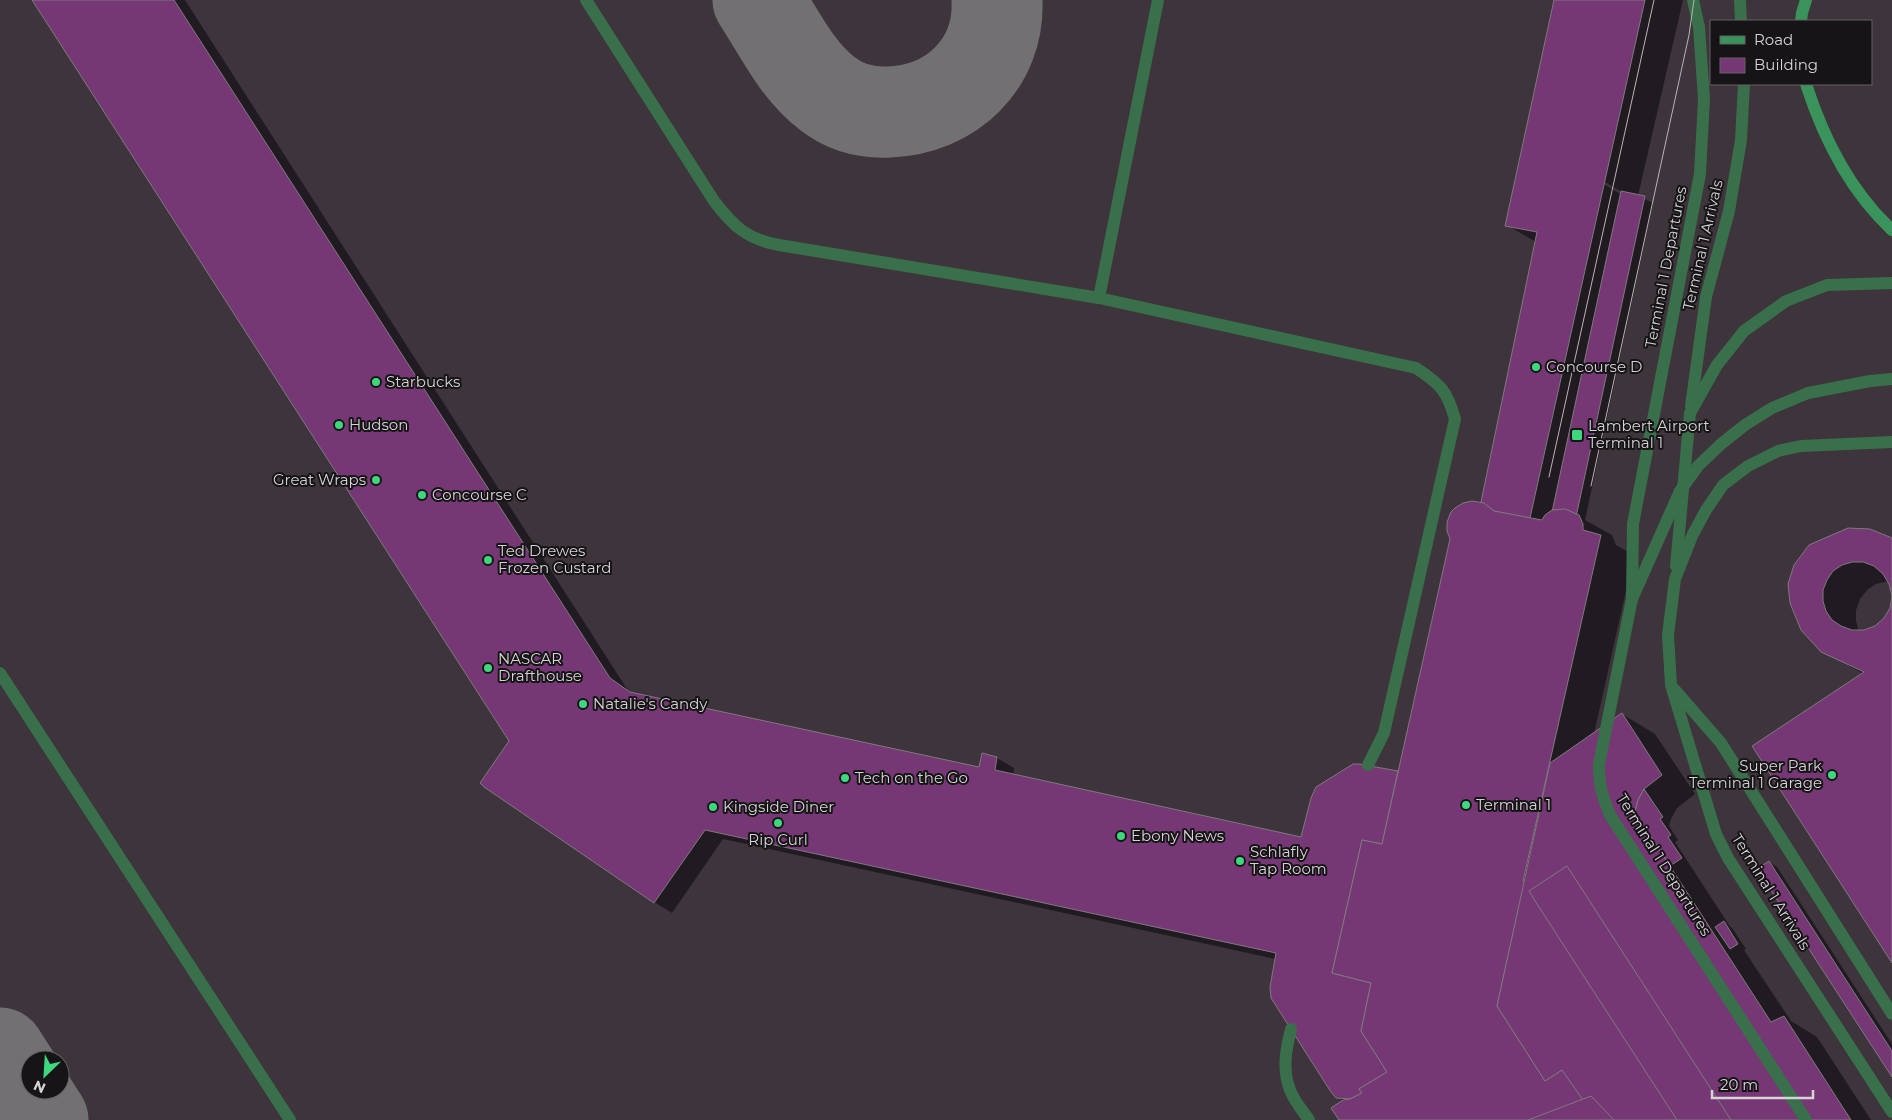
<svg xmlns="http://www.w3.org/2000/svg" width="1892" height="1120" viewBox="0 0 1892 1120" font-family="Montserrat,sans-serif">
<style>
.built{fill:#3d343c;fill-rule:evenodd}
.shadow{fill:#0007;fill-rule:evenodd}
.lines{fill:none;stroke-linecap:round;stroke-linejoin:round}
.taxiway{stroke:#737073;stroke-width:91}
.building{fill:#763874;stroke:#7e797e;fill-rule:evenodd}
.lane{stroke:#3a6f4b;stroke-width:12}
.secondary{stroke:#39935b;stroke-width:12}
.tram{stroke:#b7b4b7;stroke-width:1}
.lane-bridge{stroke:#3a6f4b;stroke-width:12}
.poi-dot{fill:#3ed77d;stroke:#161416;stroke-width:2}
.labels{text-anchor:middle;stroke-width:4;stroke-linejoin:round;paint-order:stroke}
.street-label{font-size:15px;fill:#d6d3d5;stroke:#161416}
.poi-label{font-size:15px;fill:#d6d3d5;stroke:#161416;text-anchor:start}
</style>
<rect width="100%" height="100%" fill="#2f2b2f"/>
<!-- built -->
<path class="built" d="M 0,0 L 1892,0 L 1892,1120 L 0,1120 ZM 1711,21 L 1871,21 L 1871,84 L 1711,84 ZM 30,1060 L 60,1060 L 60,1090 L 30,1090 Z"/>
<!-- shadow -->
<g class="shadow">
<path d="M 33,0 L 185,0 L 627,689 L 634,694 L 980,768 L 997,758 L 1014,768 L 1013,776 L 1302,838 L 1359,765 L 1399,773 L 1482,503 L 1536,242 L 1507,225 L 1555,0 L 1683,0 L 1638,196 L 1653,203 L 1585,520 L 1612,535 L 1616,545 L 1634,555 L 1594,734 L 1622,714 L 1655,734 L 1695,794 L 1677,808 L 1671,819 L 1669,826 L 1678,840 L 1675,842 L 1729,925 L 1732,928 L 1746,949 L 1744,950 L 1791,1021 L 1817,1037 L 1871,1120 L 1340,1120 L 1344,1101 L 1337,1097 L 1276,959 L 723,839 L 672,913 L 654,902 L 511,741 ZM 1598,178 L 1622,192 L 1622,195 L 1597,180 Z"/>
<path d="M 1892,539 L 1892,591 L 1889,581 L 1876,584 L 1867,590 L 1860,599 L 1856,610 L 1856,621 L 1859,632 L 1876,627 L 1885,619 L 1891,608 L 1892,602 L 1892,961 L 1864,674 L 1822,651 L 1789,584 Z"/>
<path d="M 1769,862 L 1777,867 L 1892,1044 L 1892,1074 Z"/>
</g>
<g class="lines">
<!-- taxiway -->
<g class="taxiway">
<path d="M 758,0 C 779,32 797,71 828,94 C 846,108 867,113 889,112 C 951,110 1000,64 997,0"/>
<path d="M 0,1053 L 43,1120"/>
</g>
</g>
<!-- building -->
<g class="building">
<path d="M 32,0 L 174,0 L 610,678 L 630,692 L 979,767 L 982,753 L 997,757 L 995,770 L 1301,837 L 1311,798 L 1316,787 L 1353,764 L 1359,764 L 1398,771 L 1382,844 L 1362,840 L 1332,973 L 1371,983 L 1361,1031 L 1387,1072 L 1359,1089 L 1362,1093 L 1350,1099 L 1336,1098 L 1331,1092 L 1271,998 L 1270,987 L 1276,953 L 705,830 L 654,903 L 484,787 L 480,783 L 509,741 Z"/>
<path d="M 1554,0 L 1645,0 L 1530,518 L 1494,511 L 1481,502 L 1537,232 L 1505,226 Z"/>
<path d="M 1621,191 L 1645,196 L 1576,517 L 1552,512 Z"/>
<path d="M 1472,501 L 1484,503 L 1494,511 L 1542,520 L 1545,515 L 1552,510 L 1565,509 L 1579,515 L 1583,524 L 1583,530 L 1601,535 L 1523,881 L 1533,882 L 1535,887 L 1529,891 L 1549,922 L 1517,916 L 1497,1006 L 1545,1081 L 1620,1032 L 1639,1061 L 1582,1098 L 1597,1120 L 1339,1120 L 1331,1108 L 1343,1100 L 1350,1099 L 1362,1093 L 1359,1089 L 1387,1072 L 1361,1031 L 1371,983 L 1332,973 L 1362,840 L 1382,844 L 1450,539 L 1447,531 L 1447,522 L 1451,512 L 1455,508 L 1463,503 Z"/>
<path d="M 1848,528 L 1870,529 L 1892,538 L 1892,963 L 1752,746 L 1864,672 L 1821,652 L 1801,630 L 1790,603 L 1788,584 L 1794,565 L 1809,545 ZM 1852,562 L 1863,562 L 1874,566 L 1883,574 L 1889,584 L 1892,596 L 1890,608 L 1884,618 L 1875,626 L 1864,630 L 1852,630 L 1841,626 L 1832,620 L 1826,611 L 1823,601 L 1823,590 L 1827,580 L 1833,571 L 1842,565 Z"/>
<path d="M 1622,713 L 1662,775 L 1644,789 L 1638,800 L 1635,812 L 1771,1022 L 1784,1016 L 1851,1120 L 1597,1120 L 1562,1070 L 1545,1081 L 1497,1006 L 1550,763 Z"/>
<path d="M 1644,789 L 1663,817 L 1660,819 L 1671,835 L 1668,837 L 1682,858 L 1670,866 L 1635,812 L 1638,800 Z"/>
<path d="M 1769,861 L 1892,1051 L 1892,1077 L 1757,869 Z"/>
<path d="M 1567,866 L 1731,1120 L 1677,1120 L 1537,904 L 1529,891 Z"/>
<path d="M 1724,921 L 1738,944 L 1730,949 L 1715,927 Z"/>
<path d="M 1591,1096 L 1614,1120 L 1528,1120 Z"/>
</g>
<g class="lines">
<!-- lane -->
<g class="lane">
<path d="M 586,0 L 714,201 C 734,227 747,239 779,245 L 1099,298"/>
<path d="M 1158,0 L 1099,298 L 1416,368 C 1440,384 1447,390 1455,419 L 1384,733 L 1368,765"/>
<path d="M 1693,0 L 1699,27 L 1704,99 L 1700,174 L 1633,524 L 1632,599 L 1599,764 C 1598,783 1603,798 1610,815 L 1806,1120"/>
<path d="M 1740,0 L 1741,21"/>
<path d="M 1691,406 L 1706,297 L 1729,211 L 1741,140 L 1744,84"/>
<path d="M 1892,442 L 1801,446 L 1778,451 L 1748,466 L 1723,485 L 1706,510 L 1692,536 L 1675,579 L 1668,635 L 1671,685 L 1716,834 L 1728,858 L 1892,1112"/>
<path d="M 1676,566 L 1690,413 L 1717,365 L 1744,331 L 1786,301 L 1827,285 L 1892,283"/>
<path d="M 0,673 L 290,1120"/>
<path d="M 1674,689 L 1721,743 L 1892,1014"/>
<path d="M 1291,1029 C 1286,1049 1282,1070 1290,1090 C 1294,1101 1303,1111 1309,1120"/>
</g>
<!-- secondary -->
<g class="secondary">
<path d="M 1801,21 L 1802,13 L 1806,0"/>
<path d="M 1806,84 C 1823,137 1850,191 1892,230"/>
</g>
<!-- tram -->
<g class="tram">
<path d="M 1549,477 L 1654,0"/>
<path d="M 1591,486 L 1689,35 L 1694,0"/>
</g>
<!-- lane-bridge -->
<path class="lane-bridge" d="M 1632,599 L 1680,491 L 1698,466 L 1721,444 L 1745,425 L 1772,408 L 1808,393 L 1870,381 L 1892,379"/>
</g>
<!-- markers -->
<g class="poi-dot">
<circle cx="1536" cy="367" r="5"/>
<circle cx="376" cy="382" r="5"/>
<circle cx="339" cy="425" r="5"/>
<rect x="1571" y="429" width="12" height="12" rx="2.5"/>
<circle cx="376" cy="480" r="5"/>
<circle cx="422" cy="495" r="5"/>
<circle cx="488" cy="560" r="5"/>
<circle cx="488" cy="668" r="5"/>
<circle cx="583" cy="704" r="5"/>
<circle cx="1832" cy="775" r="5"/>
<circle cx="845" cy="778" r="5"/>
<circle cx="1466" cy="805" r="5"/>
<circle cx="713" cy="807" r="5"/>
<circle cx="778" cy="823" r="5"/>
<circle cx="1121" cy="836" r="5"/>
<circle cx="1240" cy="861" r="5"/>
</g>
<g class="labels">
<!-- street labels -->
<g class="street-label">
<text transform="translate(1703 245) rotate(-77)" y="5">Terminal 1 Arrivals</text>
<text transform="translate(1666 267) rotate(-79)" y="5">Terminal 1 Departures</text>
<text transform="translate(1664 865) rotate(58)" y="5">Terminal 1 Departures</text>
<text transform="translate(1771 892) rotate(58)" y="5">Terminal 1 Arrivals</text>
</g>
<!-- poi labels -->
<g class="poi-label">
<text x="1546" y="372">Concourse D</text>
<text x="386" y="387">Starbucks</text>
<text x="349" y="430">Hudson</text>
<text x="1588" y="431">Lambert Airport<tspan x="1588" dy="17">Terminal 1</tspan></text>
<text x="366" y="485" text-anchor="end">Great Wraps</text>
<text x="432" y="500">Concourse C</text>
<text x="498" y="556">Ted Drewes<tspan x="498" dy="17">Frozen Custard</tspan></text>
<text x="498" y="664">NASCAR<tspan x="498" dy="17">Drafthouse</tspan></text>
<text x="593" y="709">Natalie's Candy</text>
<text x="1822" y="771" text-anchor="end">Super Park<tspan x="1822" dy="17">Terminal 1 Garage</tspan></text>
<text x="855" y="783">Tech on the Go</text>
<text x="1476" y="810">Terminal 1</text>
<text x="723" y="812">Kingside Diner</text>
<text x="1131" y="841">Ebony News</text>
<text x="778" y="845" text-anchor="middle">Rip Curl</text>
<text x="1250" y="857">Schlafly<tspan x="1250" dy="17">Tap Room</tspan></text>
</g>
</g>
<!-- legend -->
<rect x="1710" y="20" width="162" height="65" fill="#161416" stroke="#636062"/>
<rect x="1720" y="36" width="25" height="8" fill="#39935b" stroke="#636062"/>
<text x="1754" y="45" font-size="15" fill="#d6d3d5">Road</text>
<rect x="1720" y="58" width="25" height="15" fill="#763874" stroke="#636062"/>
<text x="1754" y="70" font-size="15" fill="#d6d3d5">Building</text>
<!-- north arrow -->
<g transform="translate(45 1075) rotate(205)"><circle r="24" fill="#161416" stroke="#636062"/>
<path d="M0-4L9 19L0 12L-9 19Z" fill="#3ed77d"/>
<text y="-8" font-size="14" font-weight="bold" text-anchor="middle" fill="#d6d3d5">N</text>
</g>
<!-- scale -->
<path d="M1712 1090v8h101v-8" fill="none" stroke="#d6d3d5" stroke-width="2.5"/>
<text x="1720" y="1090" font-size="15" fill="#d6d3d5" stroke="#161416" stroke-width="4" paint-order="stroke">20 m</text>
</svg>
